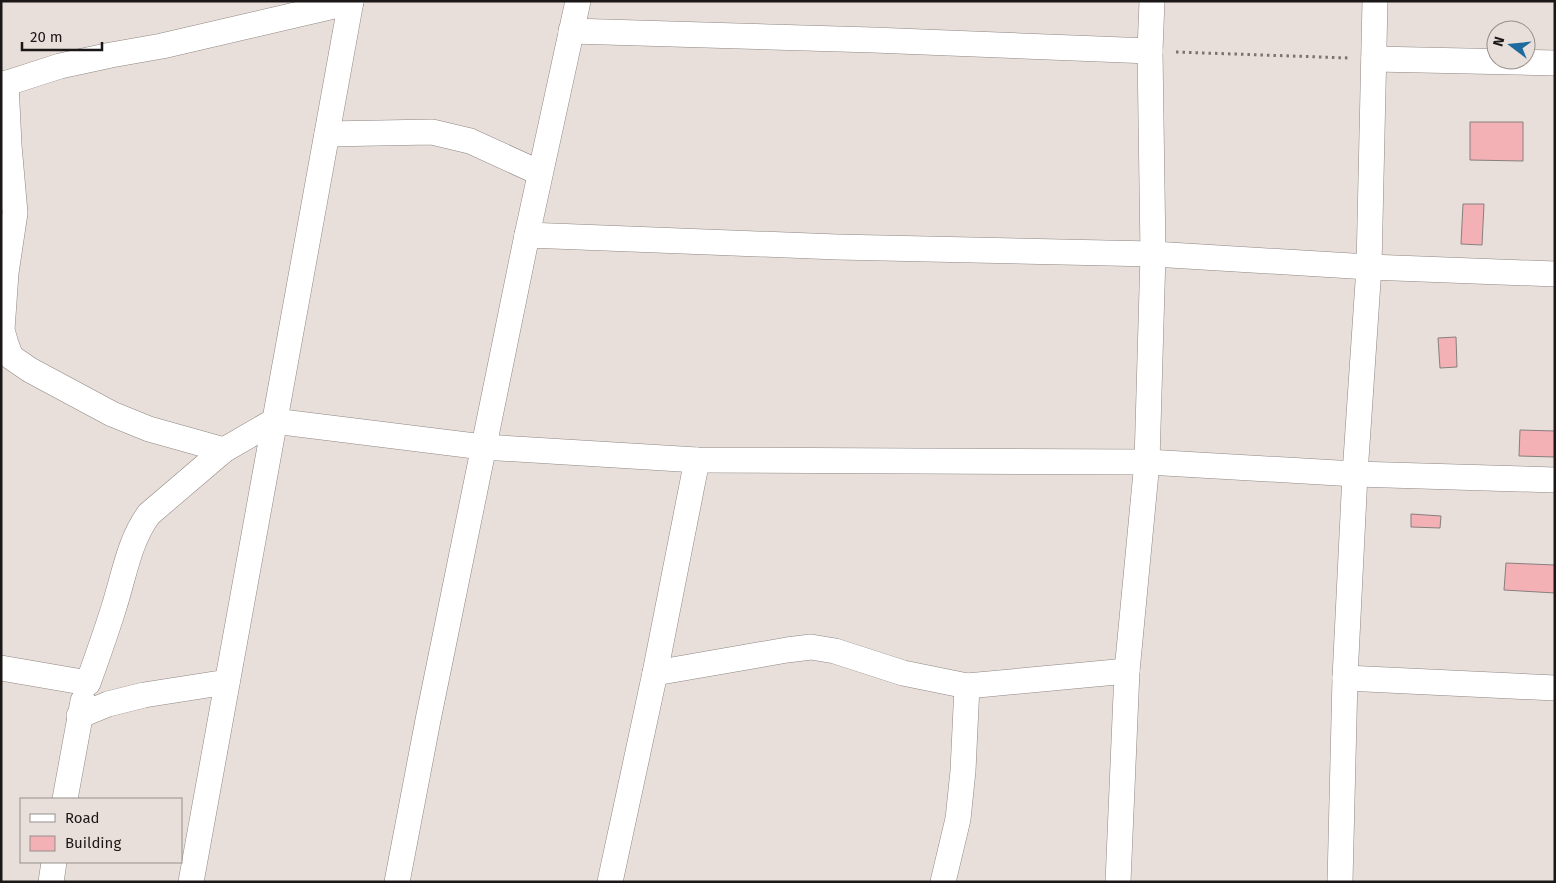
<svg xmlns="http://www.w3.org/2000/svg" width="1556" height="883" viewBox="0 0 1556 883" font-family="'Fira Sans',sans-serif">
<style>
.building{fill:#f3b1b6;stroke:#887f7f}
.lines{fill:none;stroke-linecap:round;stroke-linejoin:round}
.street-casing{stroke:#8f8682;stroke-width:26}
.path{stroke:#797371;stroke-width:3;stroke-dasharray:2.5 4;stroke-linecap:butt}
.street{stroke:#fff;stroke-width:25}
</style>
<rect width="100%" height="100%" fill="#e8dfdb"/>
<!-- building -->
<g class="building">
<path d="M 1470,122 L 1523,122 L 1523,161 L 1470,160 Z"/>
<path d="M 1463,204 L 1484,204 L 1482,245 L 1461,244 Z"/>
<path d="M 1456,337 L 1457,367 L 1440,368 L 1438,338 Z"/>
<path d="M 1520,430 L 1555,431 L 1555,457 L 1519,456 Z"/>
<path d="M 1411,514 L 1441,516 L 1440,528 L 1411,527 Z"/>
<path d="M 1506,563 L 1555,565 L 1555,593 L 1504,590 Z"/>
</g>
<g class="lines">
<defs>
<g id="street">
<path d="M 571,31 L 873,40 L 1150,51"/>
<path d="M 1374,59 L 1555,63"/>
<path d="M 6,83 L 9,145 L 15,213 L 6,273 L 2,330 L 6,344 L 11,357 L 30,370 L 112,414 L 149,429 L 224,450"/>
<path d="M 1,85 L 60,66 L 111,55 L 162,46 L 351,2"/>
<path d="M 327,134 L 432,132 L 470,141 L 540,173"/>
<path d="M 527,235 L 837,247 L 1153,254 L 1369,267 L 1555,274"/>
<path d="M 1,668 L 88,683 C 97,658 106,633 114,607 C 124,576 129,541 149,514 L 224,450 L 274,421 L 483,447 L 697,460 L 1147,462 L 1355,474 L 1555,480"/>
<path d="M 655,673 L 787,650 L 811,647 L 835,651 L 903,673 L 967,686 L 1127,671"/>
<path d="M 1345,678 L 1555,688"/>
<path d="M 79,716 L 108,704 L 144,695 L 227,682"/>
<path d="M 65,799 L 83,701"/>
<path d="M 51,882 L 54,862"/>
<path d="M 191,882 L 351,1"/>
<path d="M 397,882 L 428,720 L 527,235 L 578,1"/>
<path d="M 610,882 L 655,673 L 697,460"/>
<path d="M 943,882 L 958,819 L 963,771 L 967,686"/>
<path d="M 1118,882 L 1127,671 L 1147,462 L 1153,254 L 1150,51 L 1152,1"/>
<path d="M 1340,882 L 1345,678 L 1355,474 L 1369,267 L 1375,1"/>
</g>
</defs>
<!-- street casing -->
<use href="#street" class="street-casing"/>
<!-- path -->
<path class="path" d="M 1176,52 L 1349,58"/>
<!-- street -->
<use href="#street" class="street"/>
</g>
<!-- border -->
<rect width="1556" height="883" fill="none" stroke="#1a1716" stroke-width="5"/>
<!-- legend -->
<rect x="20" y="798" width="162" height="65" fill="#e8dfdb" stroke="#968f8c"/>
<rect x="30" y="814" width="25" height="8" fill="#ffffff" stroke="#968f8c"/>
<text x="65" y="823" font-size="15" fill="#1a1716">Road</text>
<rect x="30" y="836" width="25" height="15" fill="#f3b1b6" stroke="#968f8c"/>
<text x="65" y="848" font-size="15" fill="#1a1716">Building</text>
<!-- north arrow -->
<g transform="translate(1511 45) rotate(286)"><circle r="24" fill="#e8dfdb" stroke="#968f8c"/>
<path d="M0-4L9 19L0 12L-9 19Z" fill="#206b9e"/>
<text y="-8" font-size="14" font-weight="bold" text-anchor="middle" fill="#1a1716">N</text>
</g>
<!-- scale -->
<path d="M22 42v8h80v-8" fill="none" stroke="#1a1716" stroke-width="2.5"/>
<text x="30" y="42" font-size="15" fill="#1a1716" stroke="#e8dfdb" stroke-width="4" paint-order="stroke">20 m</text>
</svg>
